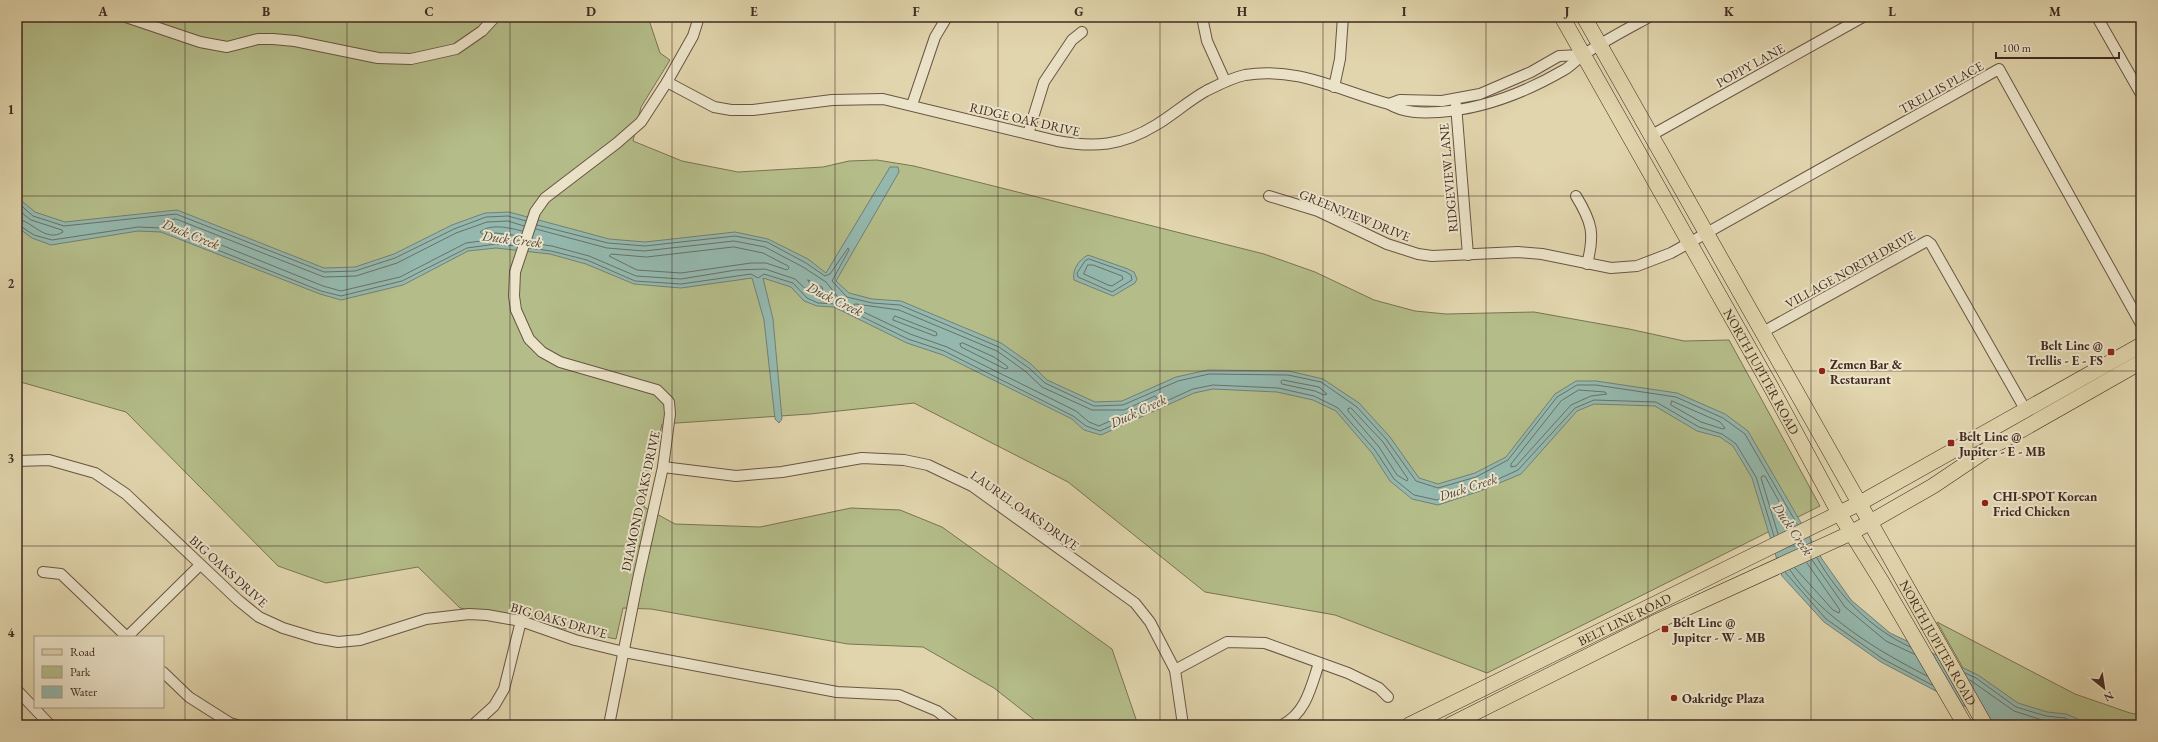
<svg xmlns="http://www.w3.org/2000/svg" width="2158" height="742" viewBox="0 0 2158 742" font-family="'EB Garamond',serif">
<style>
.green{fill:#b4bd89;stroke:#7a7455}
.water{fill:#94b8ae;stroke:#737f76}
.lines{fill:none;stroke-linecap:round;stroke-linejoin:round}
.shore{stroke:#6a7168;stroke-width:1}
.minor-casing{stroke:#695544;stroke-width:12}
.primary-casing{stroke:#412a21;stroke-width:16}
.minor{stroke:#ece4ca;stroke-width:10}
.primary{stroke:#e1d5ad;stroke-width:15}
.grid{fill:none;stroke:#412a21;stroke-width:1;stroke-opacity:0.55}
.poi-dot{fill:#8f2418;stroke:#ece4ca;stroke-width:1.5}
.labels{text-anchor:middle;stroke-width:4;stroke-linejoin:round;paint-order:stroke}
.street-label{font-size:13px;fill:#412a21;stroke:#ece4ca}
.poi-label{font-size:13px;font-weight:bold;fill:#412a21;stroke:#ece4ca;text-anchor:start}
.water-label{font-size:14px;font-style:italic;fill:#52463d;stroke:#ece4ca}
.neatline{fill:none;stroke:#412a21;stroke-width:1.5}
.grid-label{font-size:13px;text-anchor:middle;font-weight:bold;fill:#412a21}
</style>
<rect width="100%" height="100%" fill="#e1d5ad"/>
<filter id="stains"><feTurbulence type="fractalNoise" baseFrequency=".005" numOctaves="4"/><feColorMatrix values="0 0 0 0 .2 0 0 0 0 .09 0 0 0 0 .02 0 0 0 .5 -.17"/></filter>
<radialGradient id="worn" r=".72"><stop offset=".6" stop-color="#630" stop-opacity="0"/><stop offset="1" stop-color="#630" stop-opacity=".3"/></radialGradient>
<!-- green -->
<g class="green">
<path d="M 17,17 L 648,17 L 660,53 L 670,60 L 641,107 L 633,141 L 682,161 L 738,172 L 823,167 L 849,161 L 877,160 L 914,166 L 1264,254 L 1315,272 L 1374,300 L 1415,311 L 1446,314 L 1534,312 L 1629,329 L 1684,341 L 1729,340 L 1820,506 L 1487,673 L 1335,615 L 1205,592 L 1068,482 L 914,403 L 810,414 L 662,424 L 644,507 L 675,524 L 760,527 L 851,508 L 900,510 L 942,527 L 1112,649 L 1138,725 L 1041,725 L 994,688 L 923,647 L 848,644 L 651,609 L 623,608 L 616,639 L 460,608 L 418,567 L 326,583 L 278,566 L 126,412 L 17,381 Z"/>
<path d="M 1937,622 L 2075,694 L 2130,713 L 2141,715 L 2141,725 L 1995,725 Z"/>
</g>
<!-- water -->
<g class="water">
<path d="M 890,167 L 898,167 L 899,172 L 836,281 L 849,293 L 872,299 L 901,301 L 1001,343 L 1031,364 L 1047,380 L 1095,402 L 1122,401 L 1176,377 L 1208,370 L 1289,371 L 1323,379 L 1359,403 L 1390,437 L 1419,478 L 1438,484 L 1475,473 L 1506,457 L 1555,394 L 1576,381 L 1596,381 L 1677,393 L 1725,414 L 1748,431 L 1822,559 L 1851,600 L 1890,633 L 1978,675 L 2018,703 L 2047,712 L 2066,714 L 2078,719 L 2084,725 L 2000,725 L 1881,662 L 1824,622 L 1782,576 L 1752,478 L 1733,446 L 1720,437 L 1697,431 L 1655,406 L 1594,404 L 1577,411 L 1521,474 L 1480,491 L 1438,505 L 1412,499 L 1390,481 L 1372,453 L 1336,411 L 1313,400 L 1277,392 L 1213,389 L 1194,393 L 1101,435 L 1084,430 L 1072,419 L 943,355 L 907,343 L 834,307 L 817,306 L 804,301 L 791,287 L 763,278 L 773,319 L 782,419 L 779,423 L 775,419 L 764,320 L 752,278 L 681,288 L 634,284 L 586,264 L 550,254 L 496,248 L 468,251 L 403,285 L 341,300 L 320,294 L 161,232 L 138,231 L 51,245 L 32,238 L 17,227 L 17,197 L 35,212 L 65,222 L 177,210 L 324,268 L 355,267 L 394,254 L 452,225 L 485,213 L 509,212 L 609,239 L 645,242 L 735,232 L 768,239 L 808,259 L 826,273 Z"/>
<path d="M 1088,255 L 1128,269 L 1134,272 L 1137,279 L 1135,283 L 1113,296 L 1074,280 C 1072,269 1079,260 1088,255 Z"/>
</g>
<g class="lines">
<!-- shore -->
<g class="shore">
<path d="M 17,202 L 33,216 L 64,226 L 176,214 L 324,272 L 355,271 L 395,258 L 454,229 L 486,217 L 508,216 L 526,221"/>
<path d="M 17,209 L 31,220 L 62,230 L 63,232 C 45,243 33,221 17,219"/>
<path d="M 17,224 L 34,235 L 52,240 L 138,227 L 162,228 L 321,291 L 341,296 L 402,281 L 467,248 L 496,244 L 517,246"/>
<path d="M 537,225 L 608,243 L 645,246 L 735,236 L 767,242 L 806,263 L 825,276 L 830,274 L 848,248 L 849,250 L 832,281 L 847,297 L 872,303 L 900,305 L 999,347 L 1029,368 L 1045,383 L 1094,406 L 1123,405 L 1178,381 L 1209,374 L 1288,375 L 1321,382 L 1357,407 L 1386,439 L 1416,481 L 1438,488 L 1476,477 L 1508,460 L 1557,397 L 1577,385 L 1596,385 L 1676,397 L 1723,418 L 1745,434 L 1797,524"/>
<path d="M 521,236 L 496,233 L 482,234 L 480,232 C 491,223 510,228 522,231"/>
<path d="M 519,241 L 496,239 L 466,243 L 400,277 L 341,291 L 323,286 L 164,222 L 165,220 L 176,219 L 324,277 L 356,276 L 397,263 L 456,233 L 487,222 L 508,221 L 524,226"/>
<path d="M 531,243 L 552,246 L 589,256 L 636,276 L 681,279 L 736,270 L 765,269 L 795,279 L 810,293 L 819,297 L 837,299 L 838,297 L 826,282 L 803,267 L 765,247 L 734,241 L 644,251 L 607,248 L 536,229"/>
<path d="M 734,247 L 763,253 L 788,266 L 789,268 L 787,270 L 766,263 L 751,263 L 681,273 L 637,270 L 609,256 L 611,254 L 646,257 Z"/>
<path d="M 529,248 L 551,251 L 587,260 L 635,281 L 681,284 L 751,274 L 758,278 L 764,274 L 793,283 L 807,298 L 818,303 L 836,304 L 908,339 L 944,351 L 1073,416 L 1086,426 L 1100,431 L 1193,389 L 1213,385 L 1278,388 L 1314,396 L 1338,408 L 1375,450 L 1394,479 L 1414,495 L 1437,500 L 1479,488 L 1518,470 L 1575,408 L 1594,400 L 1656,402 L 1699,427 L 1722,434 L 1736,444 L 1756,477 L 1774,536"/>
<path d="M 1089,259 L 1126,272 L 1131,275 L 1132,280 L 1112,292 L 1078,277 L 1077,273 L 1085,261 Z"/>
<path d="M 1088,265 L 1093,265 L 1122,276 L 1123,279 L 1112,286 L 1108,285 L 1084,274 Z"/>
<path d="M 808,280 L 822,287 L 823,291 L 813,288 Z"/>
<path d="M 856,304 L 899,310 L 997,351 L 1025,371 L 1042,387 L 1092,410 L 1124,410 L 1155,396 L 1158,399 L 1099,426 L 1089,422 L 1076,411 L 947,347 L 910,334 L 855,308 L 854,305 Z"/>
<path d="M 895,316 L 936,332 L 937,335 L 935,336 L 893,320 Z"/>
<path d="M 963,343 L 994,357 L 1007,366 L 1008,368 L 1005,369 L 961,347 L 960,344 Z"/>
<path d="M 1283,380 L 1319,387 L 1327,394 L 1324,395 L 1315,391 L 1282,384 L 1281,382 Z"/>
<path d="M 1579,390 L 1605,392 L 1607,394 L 1591,396 L 1571,405 L 1516,466 L 1511,467 L 1511,464 L 1561,401 Z"/>
<path d="M 1672,401 L 1720,422 L 1725,428 L 1723,429 L 1701,422 L 1671,405 Z"/>
<path d="M 1351,408 L 1383,442 L 1408,479 L 1407,481 L 1397,475 L 1379,447 L 1348,411 L 1348,409 Z"/>
<path d="M 1778,534 L 1761,478 L 1762,476 L 1765,476 L 1793,527"/>
<path d="M 1817,558 C 1839,596 1870,628 1910,647"/>
<path d="M 1812,560 L 1845,607 L 1886,641 L 1914,654"/>
<path d="M 1795,568 L 1833,610 L 1839,613 L 1840,610 L 1807,563"/>
<path d="M 1790,570 C 1821,617 1878,651 1927,676"/>
<path d="M 1785,572 L 1826,619 L 1883,659 L 1932,685"/>
<path d="M 1965,673 L 1976,678 L 2016,707 L 2046,716 L 2065,718 L 2078,725"/>
<path d="M 1970,680 L 2014,711 L 2045,721 L 2068,725"/>
</g>
<defs>
<g id="minor">
<path d="M 126,17 L 200,42 L 227,47 L 258,39 L 273,39 L 295,41 L 378,58 L 411,59 L 456,49 L 482,31 L 495,17"/>
<path d="M 1202,17 L 1207,41 L 1225,81"/>
<path d="M 2097,17 L 2141,94"/>
<path d="M 667,82 L 714,107 L 731,110 L 753,110 L 832,100 L 883,99 L 1057,141 C 1094,148 1122,146 1156,125 C 1173,115 1188,101 1206,91 C 1218,85 1231,78 1245,75 C 1297,66 1340,91 1389,104 C 1404,113 1421,113 1439,112 C 1483,109 1526,92 1564,70 C 1571,66 1577,59 1583,55 C 1604,41 1627,29 1649,17"/>
<path d="M 1334,87 L 1340,59 L 1343,17"/>
<path d="M 1389,104 L 1400,100 L 1442,101 L 1480,94 L 1531,72 L 1559,56 L 1583,55"/>
<path d="M 912,105 L 935,37 L 947,17"/>
<path d="M 1456,105 L 1468,255"/>
<path d="M 1028,134 L 1044,82 L 1072,40 L 1082,32"/>
<path d="M 1650,136 L 1863,17"/>
<path d="M 1269,196 L 1318,211 L 1387,244 L 1418,254 L 1432,256 L 1518,252 L 1542,254 L 1611,268 L 1637,266 L 1671,253 L 1999,69 L 2141,324"/>
<path d="M 1576,196 C 1592,222 1595,234 1587,264"/>
<path d="M 1761,333 L 1927,241 L 1931,244 L 2025,409"/>
<path d="M 17,461 L 49,460 L 95,473 L 126,494 L 238,600 L 259,617 L 283,628 L 316,638 L 338,642 L 360,640 L 426,619 L 469,614 L 487,615 L 521,621 L 575,640 L 624,652 L 837,692 L 899,695 L 937,711 L 955,725"/>
<path d="M 663,467 L 736,476 L 782,472 L 862,458 L 904,460 L 928,465 L 972,486 L 1135,603 L 1150,622 L 1175,670 L 1183,725"/>
<path d="M 43,572 L 61,574 L 127,637"/>
<path d="M 127,637 L 200,565"/>
<path d="M 1175,670 L 1227,642 L 1265,643 L 1348,673 L 1379,688 L 1388,697"/>
<path d="M 163,672 L 189,697 L 230,723 L 237,725"/>
<path d="M 17,690 L 50,725"/>
<path d="M 473,725 L 494,706 L 504,689 L 521,621"/>
<path d="M 609,725 L 638,579 L 663,467 L 670,414 L 669,402 L 657,390 L 560,362 L 542,352 L 529,339 L 516,310 L 514,296 L 515,272 L 535,212 L 545,198 L 617,143 L 641,122 L 667,82 L 693,36 L 699,17"/>
<path d="M 1282,725 C 1306,713 1311,687 1319,663"/>
</g>
<g id="primary">
<path id="s1" d="M 1562,17 L 1771,387 L 1839,513 L 1882,582 L 1965,725"/>
<path id="s2" d="M 1584,17 L 1985,725"/>
<path id="s3" d="M 1409,725 L 1860,503 L 2141,345"/>
<path d="M 1450,725 L 1658,621 L 1851,533 L 1933,486 L 1988,449 L 2141,362"/>
</g>
</defs>
<!-- minor casing -->
<use href="#minor" class="minor-casing"/>
<!-- primary casing -->
<use href="#primary" class="primary-casing"/>
<!-- minor -->
<use href="#minor" class="minor"/>
<!-- primary -->
<use href="#primary" class="primary"/>
</g>
<!-- grid -->
<path class="grid" d="M 185,17 L 185,725M 347,17 L 347,725M 510,17 L 510,725M 672,17 L 672,725M 835,17 L 835,725M 998,17 L 998,725M 1160,17 L 1160,725M 1323,17 L 1323,725M 1486,17 L 1486,725M 1648,17 L 1648,725M 1811,17 L 1811,725M 1973,17 L 1973,725M 17,196 L 2141,196M 17,371 L 2141,371M 17,546 L 2141,546"/>
<!-- markers -->
<g class="poi-dot">
<rect x="2107" y="348" width="8" height="8" rx="2"/>
<circle cx="1822" cy="371" r="4"/>
<rect x="1947" y="439" width="8" height="8" rx="2"/>
<circle cx="1985" cy="503" r="4"/>
<rect x="1661" y="625" width="8" height="8" rx="2"/>
<circle cx="1674" cy="698" r="4"/>
</g>
<g class="labels">
<!-- street labels -->
<g class="street-label">
<text transform="translate(1750 65) rotate(-29)" y="5">POPPY LANE</text>
<text transform="translate(1941 87) rotate(-29)" y="5">TRELLIS PLACE</text>
<text transform="translate(1025 119) rotate(13)" y="5">RIDGE OAK DRIVE</text>
<text transform="translate(1448 178) rotate(-95)" y="5">RIDGEVIEW LANE</text>
<text transform="translate(1355 215) rotate(22)" y="5">GREENVIEW DRIVE</text>
<text transform="translate(1850 269) rotate(-29)" y="5">VILLAGE NORTH DRIVE</text>
<text dy="5" stroke="none"><textPath href="#s1" startOffset="407">NORTH JUPITER ROAD</textPath></text>
<text transform="translate(640 501) rotate(-78)" y="5">DIAMOND OAKS DRIVE</text>
<text transform="translate(1025 510) rotate(35)" y="5">LAUREL OAKS DRIVE</text>
<text transform="translate(229 571) rotate(42)" y="5">BIG OAKS DRIVE</text>
<text dy="5" stroke="none"><textPath href="#s3" startOffset="240">BELT LINE ROAD</textPath></text>
<text transform="translate(559 620) rotate(16)" y="5">BIG OAKS DRIVE</text>
<text dy="5" stroke="none"><textPath href="#s2" startOffset="719">NORTH JUPITER ROAD</textPath></text>
</g>
<!-- poi labels -->
<g class="poi-label">
<text x="2103" y="350" text-anchor="end">Belt Line @<tspan x="2103" dy="15">Trellis - E - FS</tspan></text>
<text x="1830" y="369">Zemen Bar &amp;<tspan x="1830" dy="15">Restaurant</tspan></text>
<text x="1959" y="441">Belt Line @<tspan x="1959" dy="15">Jupiter - E - MB</tspan></text>
<text x="1993" y="501">CHI-SPOT Korean<tspan x="1993" dy="15">Fried Chicken</tspan></text>
<text x="1673" y="627">Belt Line @<tspan x="1673" dy="15">Jupiter - W - MB</tspan></text>
<text x="1682" y="703">Oakridge Plaza</text>
</g>
<!-- water labels -->
<g class="water-label">
<text transform="translate(191 234) rotate(22)" y="5">Duck Creek</text>
<text transform="translate(512 239) rotate(7)" y="5">Duck Creek</text>
<text transform="translate(835 299) rotate(26)" y="5">Duck Creek</text>
<text transform="translate(1138 411) rotate(-25)" y="5">Duck Creek</text>
<text transform="translate(1468 487) rotate(-18)" y="5">Duck Creek</text>
<text transform="translate(1793 529) rotate(56)" y="5">Duck Creek</text>
</g>
</g>
<!-- margin -->
<rect width="2158" height="742" fill="none" stroke="#e1d5ad" stroke-width="44"/>
<!-- legend -->
<rect x="34" y="636" width="130" height="72" fill="#ece4ca" stroke="#a89a86"/>
<rect x="42" y="649" width="20" height="6" fill="#e1d5ad" stroke="#a89a86"/>
<text x="70" y="656" font-size="12" fill="#412a21">Road</text>
<rect x="42" y="666" width="20" height="12" fill="#b4bd89" stroke="#a89a86"/>
<text x="70" y="676" font-size="12" fill="#412a21">Park</text>
<rect x="42" y="686" width="20" height="12" fill="#94b8ae" stroke="#a89a86"/>
<text x="70" y="696" font-size="12" fill="#412a21">Water</text>
<!-- north arrow -->
<g transform="translate(2104 688) rotate(150)" stroke="#ece4ca" stroke-width="3" paint-order="stroke">
<path d="M0-3L7 15L0 10L-7 15Z" fill="#412a21"/>
<text y="-6" font-size="11" font-weight="bold" text-anchor="middle" fill="#412a21">N</text>
</g>
<!-- scale -->
<path d="M1996 52v6h123v-6" fill="none" stroke="#412a21" stroke-width="2"/>
<text x="2002" y="52" font-size="12" fill="#412a21" stroke="#ece4ca" stroke-width="3" paint-order="stroke">100 m</text>
<rect x="22" y="22" width="2114" height="698" class="neatline"/>
<g class="grid-label">
<text x="103" y="16">A</text>
<text x="266" y="16">B</text>
<text x="429" y="16">C</text>
<text x="591" y="16">D</text>
<text x="754" y="16">E</text>
<text x="916" y="16">F</text>
<text x="1079" y="16">G</text>
<text x="1242" y="16">H</text>
<text x="1404" y="16">I</text>
<text x="1567" y="16">J</text>
<text x="1729" y="16">K</text>
<text x="1892" y="16">L</text>
<text x="2055" y="16">M</text>
<text x="11" y="114">1</text>
<text x="11" y="288">2</text>
<text x="11" y="463">3</text>
<text x="11" y="637">4</text>
</g>
<rect width="100%" height="100%" filter="url(#stains)"/>
<rect width="100%" height="100%" fill="url(#worn)"/>
</svg>
